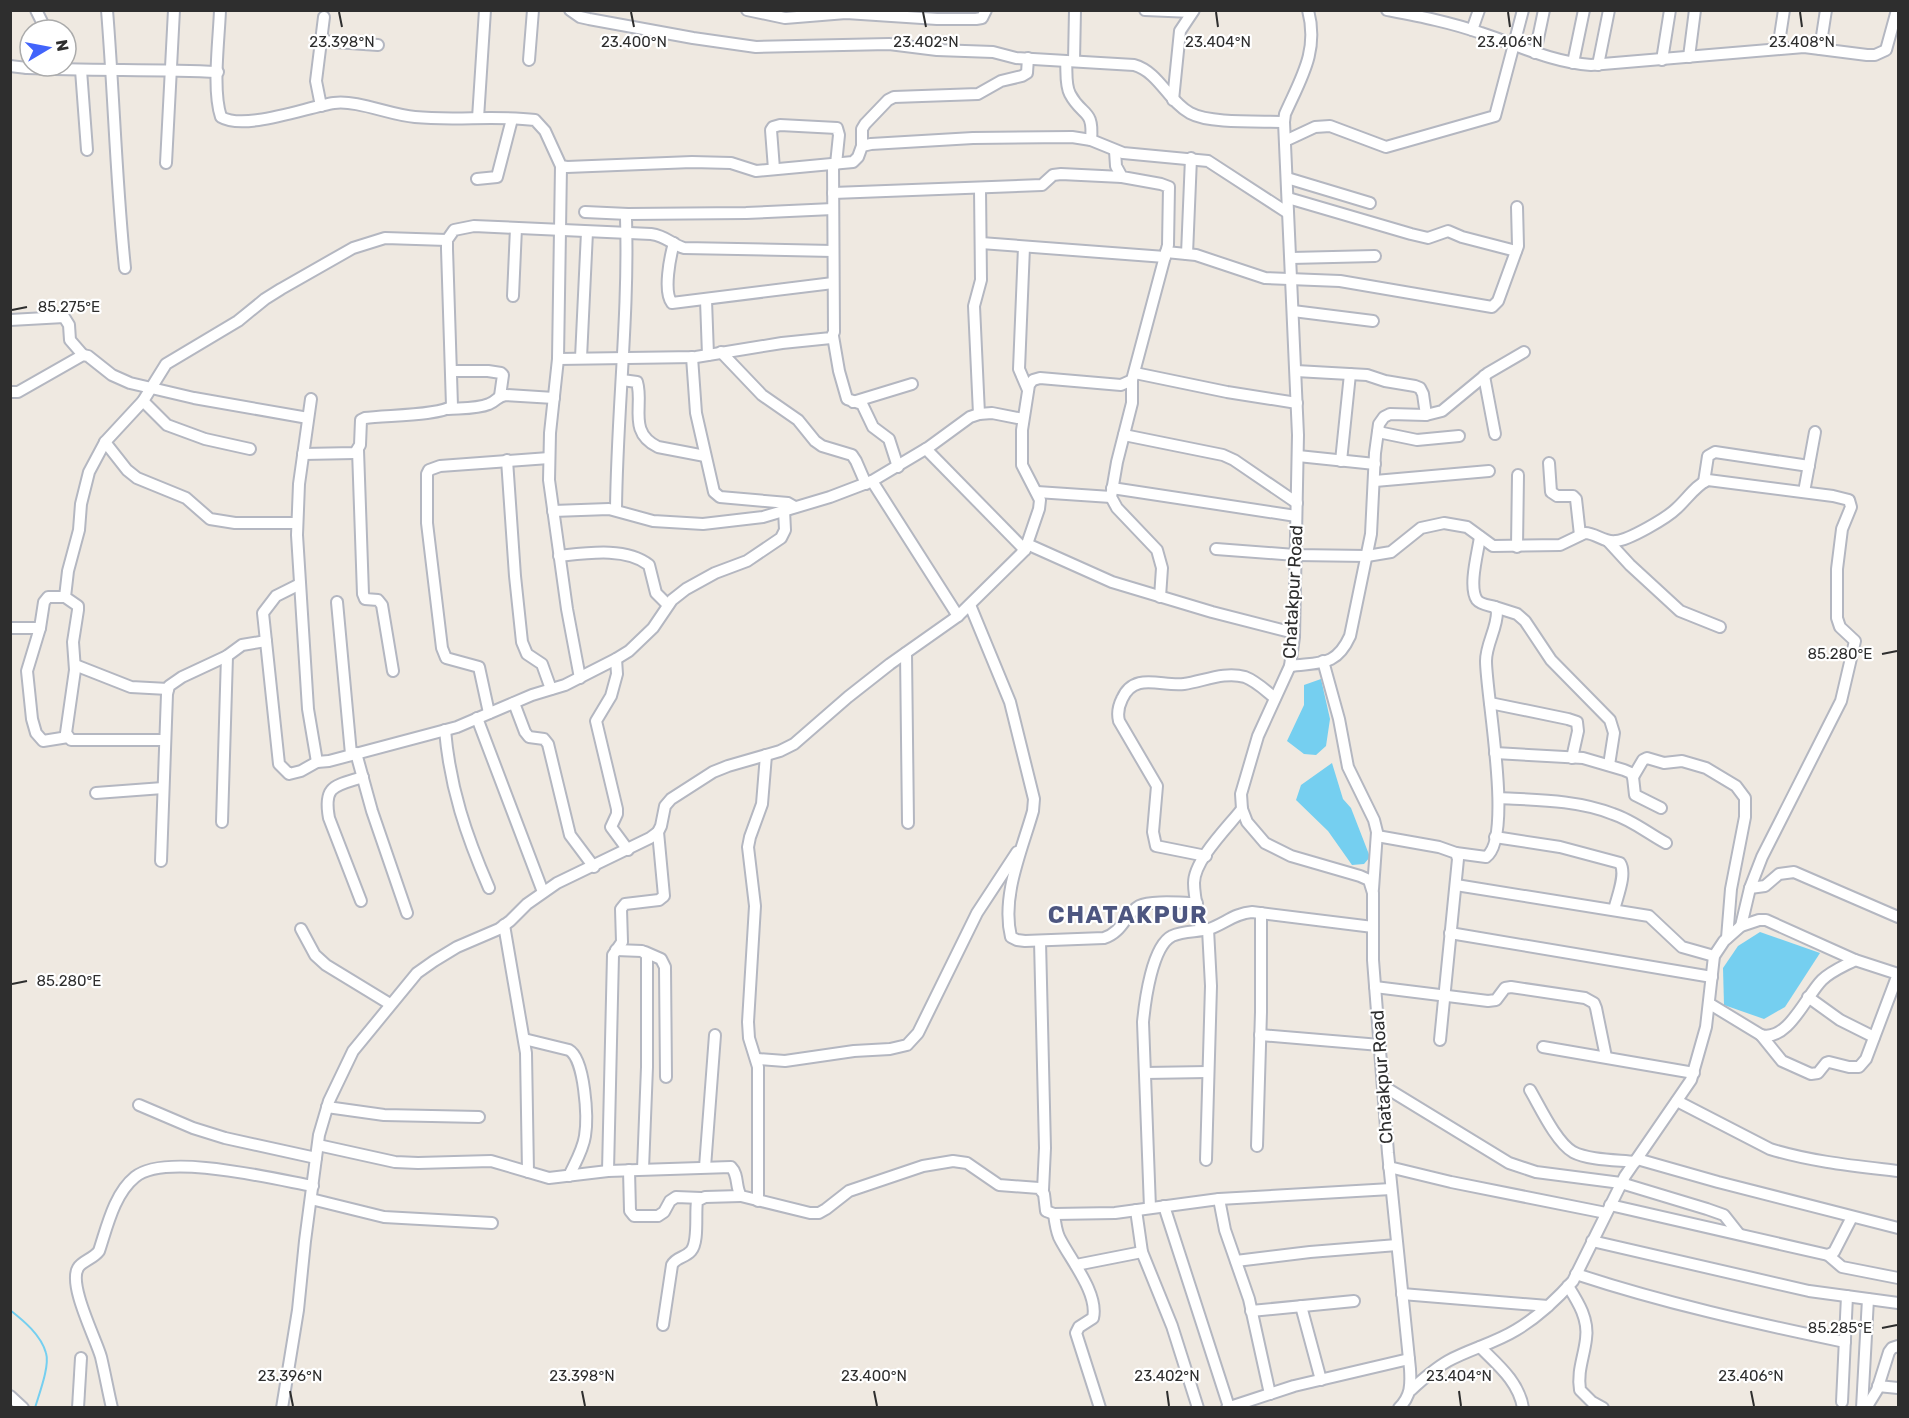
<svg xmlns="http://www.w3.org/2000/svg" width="1909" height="1418" viewBox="0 0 1909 1418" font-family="Rubik,sans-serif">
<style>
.water{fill:#75cff0}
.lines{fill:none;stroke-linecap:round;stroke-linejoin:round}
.stream{stroke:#75cff0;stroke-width:2}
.street-casing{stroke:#b4b7c1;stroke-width:14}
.street{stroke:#fff;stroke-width:10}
.ticks{fill:none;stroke:#2e2e2e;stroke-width:2}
.labels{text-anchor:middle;stroke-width:4.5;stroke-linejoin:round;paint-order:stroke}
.street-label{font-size:18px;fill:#2e2e2e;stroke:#fff}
.district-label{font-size:24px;font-weight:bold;letter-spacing:1.5px;fill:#4d5680;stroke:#fff}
.ticks-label{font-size:15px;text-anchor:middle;fill:#2e2e2e;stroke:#fff;stroke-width:4.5;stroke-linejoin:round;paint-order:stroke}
</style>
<rect width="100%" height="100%" fill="#efe9e1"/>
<!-- water -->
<g class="water">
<path d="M 1321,679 L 1330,719 L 1326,746 L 1316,755 L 1304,754 L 1287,741 L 1304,705 L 1304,685 Z"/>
<path d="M 1332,763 L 1343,799 L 1351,808 L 1370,857 L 1364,864 L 1352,865 L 1328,831 L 1296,800 L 1301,785 Z"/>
<path d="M 1760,932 L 1820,953 L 1785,1007 L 1764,1019 L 1724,1005 L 1723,968 L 1738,946 Z"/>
</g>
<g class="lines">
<!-- stream -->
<path class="stream" d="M 10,1310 C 24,1321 41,1335 46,1353 C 50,1366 39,1394 35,1408"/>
<defs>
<g id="street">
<path d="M 36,10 L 42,22 L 43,30"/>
<path d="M 107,10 C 114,96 116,182 125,268"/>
<path d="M 220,10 C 219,40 212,90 221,117 C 245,131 307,107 334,103 C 358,100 390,115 415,117 C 455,121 495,115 535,120 L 545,131 L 561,166 L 567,167 L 692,162 L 731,163 L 756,171 L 853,162 L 858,157 L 862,146 L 871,144 L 973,138 L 1072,137 L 1091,140 L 1123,153 L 1208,161 L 1288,213"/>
<path d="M 570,10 L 580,17 L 589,19 L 693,38 L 756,47 L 889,44 L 937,50 L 993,52 L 1016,58 L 1134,65 C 1159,72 1168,101 1190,113 C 1210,124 1260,121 1284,122"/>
<path d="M 747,10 L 785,18 L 846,13 L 937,19 L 976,19 L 982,18 L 986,10"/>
<path d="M 1145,10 L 1192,12"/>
<path d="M 1308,10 C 1319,51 1301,78 1285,114 L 1284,122 L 1298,435 L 1294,637 L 1290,666 L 1258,736 L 1241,794 L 1242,809 L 1247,822 L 1265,843 L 1291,856 L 1360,876 L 1369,880 L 1373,893 L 1373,960 L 1388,1153 L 1410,1369 C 1411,1385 1411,1396 1399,1408"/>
<path d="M 1387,10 C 1418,16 1450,22 1481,33 C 1518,45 1551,62 1591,65 L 1804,47 L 1867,55 L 1875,55 L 1886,50 L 1897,10"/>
<path d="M 1472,30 L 1479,10"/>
<path d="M 321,41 L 378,45"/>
<path d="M 1778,49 L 1784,10"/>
<path d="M 1820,49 L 1826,10"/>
<path d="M 1535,53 L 1544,10"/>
<path d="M 1689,57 L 1695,10"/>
<path d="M 529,60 L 533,10"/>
<path d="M 1662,60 L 1670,10"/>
<path d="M 1066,61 C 1067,71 1065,85 1070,94 C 1082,117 1094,108 1091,140"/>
<path d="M 1074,61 L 1075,10"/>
<path d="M 1573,63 L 1584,10"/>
<path d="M 1598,65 L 1609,10"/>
<path d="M 10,66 L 27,68 L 30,61"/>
<path d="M 27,68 C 91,71 154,69 218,72"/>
<path d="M 81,70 L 87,150"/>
<path d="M 1173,100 L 1180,31 L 1194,10"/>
<path d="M 321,106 L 316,81 L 324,17"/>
<path d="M 478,118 L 485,10"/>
<path d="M 1285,141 L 1315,127 L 1330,126 L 1386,147 L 1495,116 L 1523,10"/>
<path d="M 862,146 L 862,129 L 865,124 L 888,100 L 894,97 L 978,94 L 1001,81 L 1022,76 L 1027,73 L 1028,58"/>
<path d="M 166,163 L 174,10"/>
<path d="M 561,166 L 558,359 L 550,433 L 549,480 L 567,609 L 580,678"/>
<path d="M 774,169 L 771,130 L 773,127 L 780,125 L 837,128 L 839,135 L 836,164"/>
<path d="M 1287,178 L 1370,203"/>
<path d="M 477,179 L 497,177 L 512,119"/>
<path d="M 833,193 L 1042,185 L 1053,175 L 1061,174 L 1122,177"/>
<path d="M 1288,198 L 1411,234 L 1428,238 L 1448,231 L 1462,237 L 1516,251"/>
<path d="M 585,212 L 628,214"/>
<path d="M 674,243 C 670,257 663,292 672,303 L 833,283"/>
<path d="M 981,243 L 1165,257"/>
<path d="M 1024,247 L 1019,369 L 1028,390"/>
<path d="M 1166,252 L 1196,255 L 1265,278 L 1340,281 L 1492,307 L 1498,301 L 1518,246 L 1517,207"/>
<path d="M 1187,254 L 1191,158"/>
<path d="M 1291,258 L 1375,256"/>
<path d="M 513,296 L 516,228"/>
<path d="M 706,300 L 708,355"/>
<path d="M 1293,311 L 1373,321"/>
<path d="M 10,320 L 64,317 L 69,325 L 70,340 L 83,355"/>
<path d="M 833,336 L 839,371 L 847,399 L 862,404 L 873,427 L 889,439 L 898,467"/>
<path d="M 721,352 L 762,395 L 798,420 L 815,441 L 822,446 L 852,455 L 856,461 L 866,484"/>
<path d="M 692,357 L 696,413 L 714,492 L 720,497 L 788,503 L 795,507"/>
<path d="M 581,358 L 587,232"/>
<path d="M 558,359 L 696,357 L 782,343 L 831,338 L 834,332 L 833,164"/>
<path d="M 451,371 L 488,371 L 501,373 L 503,375 L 500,396"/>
<path d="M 1296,371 L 1367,375 L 1385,381 L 1415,386 L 1420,388 L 1423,394 L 1426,415"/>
<path d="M 1135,373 L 1227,392 L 1297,403"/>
<path d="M 1484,376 L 1495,434"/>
<path d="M 622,380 L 637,382 C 644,405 627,432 658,447 L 705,456"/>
<path d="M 1132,380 L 1132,403 L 1117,462 L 1111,497 L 1117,508 L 1157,550 L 1162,568 L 1160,597"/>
<path d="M 10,392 L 18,392 L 83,355 L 88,356 L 112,375 L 130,383 L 194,398 L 308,418"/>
<path d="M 311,399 L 299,484 L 297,535 L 308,709 L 317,762 L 329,761 L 457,727 L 532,695 L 565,685 L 616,659 L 629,651 L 653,628 L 672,600 L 686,589 L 715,573 L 747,561 L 781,538 L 785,530 L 784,510"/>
<path d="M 143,401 L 167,425 L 205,439 L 250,449"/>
<path d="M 853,402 L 912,384"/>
<path d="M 448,409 C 461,408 477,409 489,404 C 497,401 497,396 506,395 L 554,398"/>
<path d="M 979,414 L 974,306 L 981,280 L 980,189"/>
<path d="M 1378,432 L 1417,440 L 1459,436"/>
<path d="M 1124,435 L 1223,455 L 1234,460 L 1297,503"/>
<path d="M 105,442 L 127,470 L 137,478 L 186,498 L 210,519 L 235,523 L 297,523"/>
<path d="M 926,449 L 1025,550"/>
<path d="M 358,450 L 363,594 L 365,599 L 378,600 L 382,605 L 393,671"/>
<path d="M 303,454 L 355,453 L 360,445 L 361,420 L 365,418 C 383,415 440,416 452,406 L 447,249 L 447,240 L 454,230 L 474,226 L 651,234 C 667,236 672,245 684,248 L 833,251"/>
<path d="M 1298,456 L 1375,464"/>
<path d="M 507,460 L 515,576 L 522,642 L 527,654 L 542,664 L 551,689"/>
<path d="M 1341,461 L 1350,374"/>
<path d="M 1549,463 L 1551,492 L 1557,496 L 1573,496 L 1576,499 L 1580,535"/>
<path d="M 872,481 L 958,616"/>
<path d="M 1375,481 L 1489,471"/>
<path d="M 1704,482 L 1708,456 L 1715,452 L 1809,466"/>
<path d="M 1112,488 L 1296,516"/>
<path d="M 1037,492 L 1111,497"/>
<path d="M 1804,492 L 1815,432"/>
<path d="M 616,509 C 617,412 629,315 626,218 L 628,214 L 746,213 L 833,209"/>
<path d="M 553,511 L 609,509 L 653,521 L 703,524 L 763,517 L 830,497 L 872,481 L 929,447 L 970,417 L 979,414 L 992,413 L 1023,419"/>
<path d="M 1608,541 L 1630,565 L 1680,611 L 1720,627"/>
<path d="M 1027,544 L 1112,582 L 1212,612 L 1294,633"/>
<path d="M 1517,547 L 1518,475"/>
<path d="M 1216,549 L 1295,555 L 1367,556 L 1391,552 L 1421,528 L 1444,523 L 1467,527 L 1493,546 L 1560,545 L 1585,533 C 1596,533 1604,543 1616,541 C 1629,540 1667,518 1677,508 C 1687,499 1696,485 1708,480 L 1833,496 L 1849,500 L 1851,507 L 1842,529 L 1837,569 L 1837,618 L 1840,627 L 1855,641 L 1841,701 L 1762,857 L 1750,888 L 1741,926"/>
<path d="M 559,556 C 587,553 626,547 649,565 L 656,593 L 668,605"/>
<path d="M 300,584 L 276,596 L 263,613 L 279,764 L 289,774 L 301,771 L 317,762"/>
<path d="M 65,597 L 48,597 L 44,602 L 40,628 L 27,671 L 32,719 L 36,733 L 43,741 L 68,737"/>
<path d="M 337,602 L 351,754"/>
<path d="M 970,605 L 1010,702 L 1034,799 L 1033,811 C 1022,850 1001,896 1011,937 L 1017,940 L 1025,941 L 1104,938 C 1123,932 1125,914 1139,906 C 1152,900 1182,903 1197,903"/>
<path d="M 1495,607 L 1517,614 L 1525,621 L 1551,660 L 1610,720 L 1614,733 L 1609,765"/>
<path d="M 10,628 L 40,628"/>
<path d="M 906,653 L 908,823"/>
<path d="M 616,659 L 617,674 L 611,696 L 596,721 L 617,809 L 617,814 L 611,827 L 628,850"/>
<path d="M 1323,661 L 1339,719 L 1348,767 L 1374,820 L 1377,832 L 1373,889"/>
<path d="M 75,665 L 131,687 L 168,689"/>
<path d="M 1290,666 C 1320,662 1336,667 1350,636 L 1371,534 L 1375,453 L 1379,424 L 1384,417 L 1390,414 L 1426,415 L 1442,411 L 1488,373 L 1524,352"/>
<path d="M 514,703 L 525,732 L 529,737 L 544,739 L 548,744 L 570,835 L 594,867"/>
<path d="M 1490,703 L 1568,719 L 1577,722 L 1578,731 L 1572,758"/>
<path d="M 489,713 L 479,667 L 446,658 L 442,648 L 427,523 L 427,474 L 429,470 L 440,466 L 549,458"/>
<path d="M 477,718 L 543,892"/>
<path d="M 445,730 C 450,788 466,835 489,888"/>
<path d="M 165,740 L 71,740 L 66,733 L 75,670 L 73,642 L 78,610 L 78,606 L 65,597 L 68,571 L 79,530 L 81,504 L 89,472 L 105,442 L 143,401 L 166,364 L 238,321 L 265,299 L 281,289 L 353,248 L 385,238 L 447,240"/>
<path d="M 356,753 L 372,811 L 407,913"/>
<path d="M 1495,753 L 1583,758 L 1624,770 L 1631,773 L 1633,777 L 1635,795 L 1661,808"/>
<path d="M 1633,777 L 1643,760 L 1647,758 L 1664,763 L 1682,761 L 1706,768 L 1736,786 L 1745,798 L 1745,817 L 1731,889 L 1727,938"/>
<path d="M 96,793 L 163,788"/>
<path d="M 1499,798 C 1537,800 1578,800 1613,814 C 1632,820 1649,834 1666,843"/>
<path d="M 222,822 L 227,656"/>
<path d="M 1377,836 L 1439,847 L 1456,853 L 1458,859 L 1440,1040"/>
<path d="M 1495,837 L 1560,847 L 1620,863 C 1627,874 1617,897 1614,910"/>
<path d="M 1456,853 L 1486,857 C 1514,838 1486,695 1486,661 C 1486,644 1497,629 1497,612 L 1495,607 C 1489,605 1481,605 1477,600 C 1468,587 1478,552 1480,537"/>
<path d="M 1206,856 L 1156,846 L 1153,832 L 1157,786 L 1119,721 C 1117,713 1118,707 1122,699 C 1134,671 1162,687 1184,684 C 1204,681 1225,671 1245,677 C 1256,681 1266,691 1275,698"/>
<path d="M 161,861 L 167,694 L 169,686 L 182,677 L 227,656 L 242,645 L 266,641"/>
<path d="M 1456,885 L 1649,916 L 1682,947 L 1714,956"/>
<path d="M 1750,888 L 1765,886 L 1779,874 L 1794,872 L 1898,917"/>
<path d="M 361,901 L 329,818 C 323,785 335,786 363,777"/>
<path d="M 504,925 L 526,1053 L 528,1172"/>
<path d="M 301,929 L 315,955 L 326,965 L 390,1004"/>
<path d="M 1201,930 C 1199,915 1194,898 1194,883 C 1194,860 1228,827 1242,809"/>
<path d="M 1450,933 L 1712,977"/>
<path d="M 1040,941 L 1045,1148 L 1043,1190"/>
<path d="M 616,950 L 642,951 L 647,955 L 647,1067 L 643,1169"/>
<path d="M 645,952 L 661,959 L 665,967 L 666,1077"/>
<path d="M 1375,987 L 1488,1001 L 1496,1000 L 1505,988 L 1511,987 L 1585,998 L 1594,1003 L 1596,1008 L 1606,1057"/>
<path d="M 1808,997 L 1840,1020 L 1874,1037"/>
<path d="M 1710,1004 L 1761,1035 C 1788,1042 1806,996 1822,980 C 1831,971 1844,966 1855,960"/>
<path d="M 1260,1035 L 1380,1045"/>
<path d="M 1761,1035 L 1782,1061 L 1811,1074 L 1818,1073 L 1826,1063 L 1829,1062 L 1849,1067 L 1859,1067 L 1866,1059 L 1898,974"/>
<path d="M 524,1039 L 569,1050 C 585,1059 588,1118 585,1136 C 583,1150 575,1163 569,1176"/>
<path d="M 1543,1047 L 1694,1073"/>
<path d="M 757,1059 L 785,1061 L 854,1051 L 890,1049 L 907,1045 L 918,1033 L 977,913 L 1017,852"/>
<path d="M 1145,1073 L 1208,1072"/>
<path d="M 1383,1086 L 1509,1163 L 1536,1172 L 1621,1183 L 1707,1209 L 1724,1215 L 1739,1234"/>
<path d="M 1530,1090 C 1540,1107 1556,1142 1573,1152 C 1588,1160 1617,1160 1635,1162"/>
<path d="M 1677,1101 L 1770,1149 C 1812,1162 1856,1166 1898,1171"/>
<path d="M 139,1105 L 193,1128 L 225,1138 L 316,1158"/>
<path d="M 327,1107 L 384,1115 L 479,1117"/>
<path d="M 318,1145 L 395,1162 L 418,1163 L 491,1161 L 549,1178 L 608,1171 L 731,1167 C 739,1175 735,1187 741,1196 L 810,1213 L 819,1213 L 826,1209 L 849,1191 L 923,1166 L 953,1161 L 967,1163 L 999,1185 L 1039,1188 L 1044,1194 L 1046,1211 L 1054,1214 L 1115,1213 L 1219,1199 L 1391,1189"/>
<path d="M 1257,1146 L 1261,1012 L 1261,913"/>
<path d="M 1637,1159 L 1718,1182 L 1898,1228"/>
<path d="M 1206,1160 L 1211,986 L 1208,929"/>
<path d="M 705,1167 L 715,1035"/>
<path d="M 1389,1167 L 1451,1182 L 1606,1213"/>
<path d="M 629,1170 L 630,1211 L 634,1216 L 658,1216 L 664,1212 L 670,1201 L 676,1197 L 701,1198"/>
<path d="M 608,1171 L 613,955 L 622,942 L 621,909 L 625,904 L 659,900 L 664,896 L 658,832"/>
<path d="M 311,1199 L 384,1217 L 492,1223"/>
<path d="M 1219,1199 L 1225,1230 L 1249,1299 L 1270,1394"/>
<path d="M 758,1201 L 758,1067 L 749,1038 L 748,1022 L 755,906 L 748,847 L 750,837 L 762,804 L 766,755"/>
<path d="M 1610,1205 L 1828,1255 L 1834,1252 L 1852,1217"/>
<path d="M 1164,1206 L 1229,1407"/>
<path d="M 1150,1208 L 1143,1022 C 1145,1001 1152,946 1172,936 C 1183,931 1197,932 1209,929 C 1224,924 1235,913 1252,912 L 1373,927"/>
<path d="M 1136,1210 L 1142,1252 L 1172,1326 L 1198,1408"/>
<path d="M 1054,1214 C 1055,1222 1056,1230 1059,1237 C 1069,1258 1099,1293 1093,1318 L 1079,1327 L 1076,1333 L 1100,1408"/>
<path d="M 1592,1241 L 1809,1291 L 1898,1303"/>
<path d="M 1828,1255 L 1842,1267 L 1898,1278"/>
<path d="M 1236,1261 L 1310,1252 L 1397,1245"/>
<path d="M 1076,1265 L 1142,1252"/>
<path d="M 1576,1274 C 1664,1303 1754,1323 1845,1342"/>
<path d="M 1568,1286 C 1578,1302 1589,1319 1586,1339 C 1584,1357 1577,1371 1580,1390 L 1592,1402 L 1603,1408"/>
<path d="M 1402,1294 L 1548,1306"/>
<path d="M 1301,1306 L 1321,1380"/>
<path d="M 1251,1311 L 1354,1301"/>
<path d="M 663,1325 L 672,1265 C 676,1257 685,1258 691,1251 C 699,1242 695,1214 697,1201 L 705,1197 L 741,1196"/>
<path d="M 1480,1347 C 1498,1365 1519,1382 1523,1408"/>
<path d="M 1878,1386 L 1898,1388"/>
<path d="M 1411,1390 C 1423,1379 1434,1369 1448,1361 C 1470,1349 1495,1343 1516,1330 C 1538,1317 1556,1300 1573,1281 L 1625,1176 L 1691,1080 L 1706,1027 L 1714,956 L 1724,941 L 1741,926 L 1759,920 L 1766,920 L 1855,960 L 1898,974"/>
<path d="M 10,1396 L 23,1408"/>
<path d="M 1842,1402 L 1847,1296"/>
<path d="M 78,1408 L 81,1358"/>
<path d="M 112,1408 C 108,1391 105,1374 101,1357 C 96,1339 68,1285 78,1268 C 82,1261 93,1259 99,1251 C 107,1227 114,1194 135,1177 C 165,1152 274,1179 313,1186"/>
<path d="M 282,1408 L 298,1310 L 305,1241 L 319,1135 L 329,1101 L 353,1051 L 417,973 L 434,961 L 457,947 L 499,929 L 510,921 L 527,904 L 557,883 L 650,838 L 658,832 L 661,826 L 665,806 L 671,799 L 713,772 L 728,766 L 780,751 L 794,744 L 848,697 L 890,664 L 958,616 L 1025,550 L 1039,509 L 1040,500 L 1022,465 L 1022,430 L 1029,385 L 1033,380 L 1040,378 L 1121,385 L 1132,380 L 1168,245 L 1169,187 L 1161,184 L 1122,177 L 1116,166 L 1115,151"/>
<path d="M 1227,1408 L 1294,1386 L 1409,1359"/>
<path d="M 1862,1408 L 1868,1299"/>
<path d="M 1866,1408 L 1877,1390 L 1889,1352 L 1892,1348 L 1898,1346"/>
</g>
</defs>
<!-- street casing -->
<use href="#street" class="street-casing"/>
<!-- street -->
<use href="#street" class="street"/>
</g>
<!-- ticks -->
<path class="ticks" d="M 339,12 L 342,27M 631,12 L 634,27M 923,12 L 926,27M 1216,12 L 1218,27M 1508,12 L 1510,27M 1800,12 L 1802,27M 12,310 L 27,307M 1882,654 L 1897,651M 12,984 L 27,981M 1882,1328 L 1897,1325M 290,1391 L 293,1406M 582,1391 L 585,1406M 874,1391 L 877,1406M 1167,1391 L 1169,1406M 1459,1391 L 1461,1406M 1751,1391 L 1754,1406"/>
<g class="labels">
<!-- street labels -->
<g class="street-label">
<text transform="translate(1293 592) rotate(-87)" y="6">Chatakpur Road</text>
<text transform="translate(1382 1077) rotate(-94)" y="6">Chatakpur Road</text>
</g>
<!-- district labels -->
<g class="district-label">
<text x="1128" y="923">CHATAKPUR</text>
</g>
</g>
<g class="ticks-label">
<text x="1802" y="47">23.408°N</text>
<text x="342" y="47">23.398°N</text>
<text x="634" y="47">23.400°N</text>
<text x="926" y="47">23.402°N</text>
<text x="1218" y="47">23.404°N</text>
<text x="1510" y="47">23.406°N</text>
<text x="69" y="312">85.275°E</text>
<text x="1840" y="659">85.280°E</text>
<text x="69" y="986">85.280°E</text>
<text x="1840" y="1333">85.285°E</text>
<text x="290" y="1381">23.396°N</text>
<text x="582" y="1381">23.398°N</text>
<text x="874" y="1381">23.400°N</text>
<text x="1167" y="1381">23.402°N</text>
<text x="1459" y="1381">23.404°N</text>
<text x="1751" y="1381">23.406°N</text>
</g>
<!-- border -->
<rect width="1909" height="1418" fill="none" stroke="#2e2e2e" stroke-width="24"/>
<!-- north arrow -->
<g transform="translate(48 48) rotate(80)"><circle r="28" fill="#ffffff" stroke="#ababab" stroke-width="1.5"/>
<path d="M0-4.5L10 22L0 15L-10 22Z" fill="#4264fb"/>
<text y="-9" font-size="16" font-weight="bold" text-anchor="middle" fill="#2e2e2e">N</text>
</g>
</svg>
